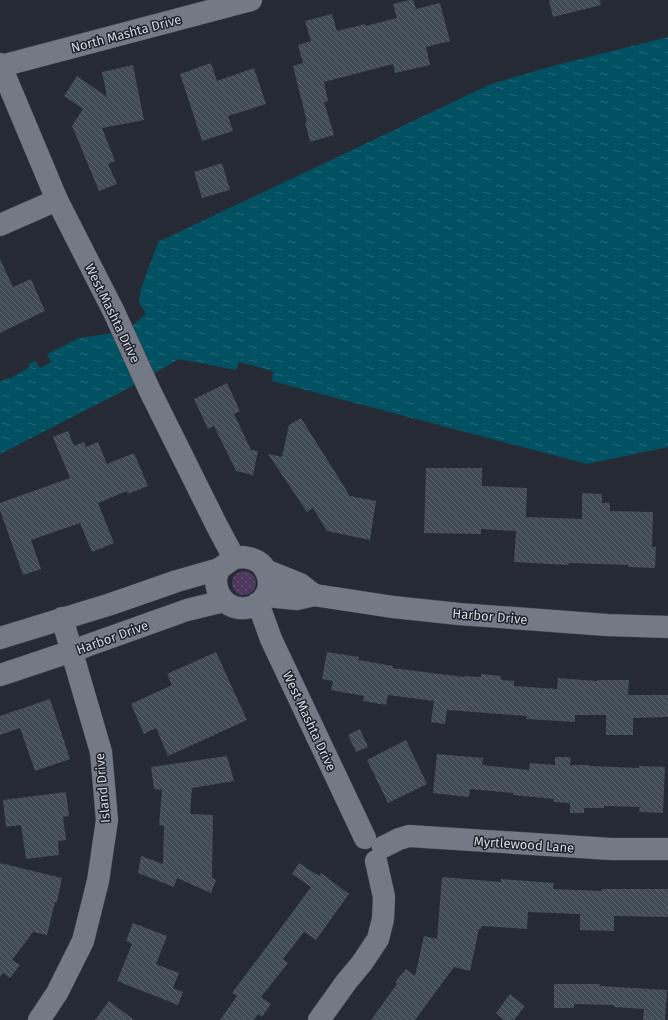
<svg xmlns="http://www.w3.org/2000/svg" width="668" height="1020" viewBox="0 0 668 1020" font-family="'Fira Sans',sans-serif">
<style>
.green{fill:url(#green-dots)}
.water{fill:url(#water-ripples)}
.building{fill:url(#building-back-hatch)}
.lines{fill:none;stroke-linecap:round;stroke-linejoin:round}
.minor-casing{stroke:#42464e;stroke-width:23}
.minor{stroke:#737985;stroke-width:22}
.labels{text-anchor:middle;stroke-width:3;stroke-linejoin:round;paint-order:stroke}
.street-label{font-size:13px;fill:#d5d8df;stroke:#1c202a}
</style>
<defs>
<pattern id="green-dots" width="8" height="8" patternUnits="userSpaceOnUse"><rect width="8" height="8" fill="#4d375c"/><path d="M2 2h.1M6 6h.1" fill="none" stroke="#665373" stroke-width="1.8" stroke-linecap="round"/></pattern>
<pattern id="water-ripples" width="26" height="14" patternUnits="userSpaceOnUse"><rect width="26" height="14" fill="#025163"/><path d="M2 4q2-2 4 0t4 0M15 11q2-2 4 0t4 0" fill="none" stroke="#266979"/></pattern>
<pattern id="building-back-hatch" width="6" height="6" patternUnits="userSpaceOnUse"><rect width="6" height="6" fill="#414b54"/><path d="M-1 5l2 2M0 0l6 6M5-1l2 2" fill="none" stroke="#5c646c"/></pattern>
</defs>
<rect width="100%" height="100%" fill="#252a34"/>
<!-- green -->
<circle class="green" cx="244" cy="583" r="12"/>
<!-- water -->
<path class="water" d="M 668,37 L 668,447 L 587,464 L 272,381 L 273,371 L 239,362 L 236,370 L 179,359 L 123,391 L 0,454 L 0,382 L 5,379 L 11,378 L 30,367 L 28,364 L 35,361 L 40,368 L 51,362 L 47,354 L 79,338 L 126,331 L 146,314 L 139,302 L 141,289 L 158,242 L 491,84 L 560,64 Z"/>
<!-- building -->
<g class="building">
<path d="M 410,0 L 413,0 L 416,9 L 440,3 L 450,41 L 426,47 L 430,65 L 395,73 L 393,64 L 324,82 L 328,101 L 324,102 L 334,135 L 310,142 L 305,122 L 307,122 L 293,66 L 303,63 L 298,45 L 311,41 L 305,21 L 332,14 L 337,31 L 365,24 L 366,26 L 397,18 L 393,4 Z"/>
<path d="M 549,0 L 600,0 L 601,5 L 553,17 Z"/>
<path d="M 211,63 L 217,81 L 254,68 L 266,104 L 228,116 L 233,131 L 202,141 L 180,74 Z"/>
<path d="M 133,65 L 144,120 L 102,128 L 115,161 L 108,164 L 117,184 L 99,191 L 72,126 L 83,109 L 64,96 L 77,76 L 107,97 L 102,72 Z"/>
<path d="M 222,163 L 230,190 L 202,198 L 194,172 Z"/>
<path d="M 0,259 L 13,287 L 31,279 L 45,311 L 0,333 Z"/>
<path d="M 227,383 L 240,411 L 234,414 L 251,450 L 258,451 L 253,475 L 236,471 L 214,426 L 208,429 L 194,399 Z"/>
<path d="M 301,418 L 350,496 L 376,501 L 370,540 L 327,531 L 313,508 L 307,512 L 268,454 L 282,457 L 289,425 Z"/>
<path d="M 68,431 L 74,446 L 84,442 L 86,447 L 98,442 L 107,464 L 134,453 L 148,486 L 128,494 L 127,491 L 98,503 L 114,543 L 92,552 L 80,523 L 31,540 L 41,569 L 23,575 L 0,510 L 0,503 L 70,478 L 53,437 Z"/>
<path d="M 426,468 L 482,468 L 482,486 L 527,488 L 526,517 L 582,519 L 582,493 L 602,494 L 602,503 L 610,503 L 610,511 L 653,512 L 652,547 L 656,547 L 655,568 L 628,567 L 628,565 L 569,563 L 568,565 L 514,562 L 516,531 L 481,529 L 481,534 L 424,533 Z"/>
<path d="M 216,652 L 247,720 L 168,756 L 156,728 L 144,734 L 131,704 L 172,685 L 167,674 Z"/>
<path d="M 327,652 L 359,657 L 358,660 L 393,666 L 392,668 L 464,677 L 464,676 L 481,677 L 481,674 L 501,676 L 501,680 L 514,681 L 514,686 L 557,689 L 558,678 L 597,681 L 597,680 L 629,680 L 628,695 L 668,695 L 668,717 L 633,718 L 633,735 L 606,735 L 606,715 L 575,715 L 575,722 L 526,719 L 527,716 L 447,710 L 445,724 L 431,722 L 434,701 L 388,695 L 386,705 L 363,701 L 364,696 L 331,690 L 333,681 L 322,679 Z"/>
<path d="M 50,699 L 70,759 L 35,771 L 20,728 L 0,735 L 0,716 Z"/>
<path d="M 360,729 L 368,747 L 356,752 L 348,735 Z"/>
<path d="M 406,740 L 427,784 L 388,803 L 367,760 Z"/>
<path d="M 437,754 L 483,758 L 482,765 L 529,770 L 530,763 L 555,765 L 555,757 L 571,757 L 570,765 L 590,765 L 590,766 L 639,768 L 639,766 L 665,767 L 663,813 L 639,812 L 640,807 L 604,806 L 604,808 L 584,808 L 584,813 L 570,813 L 570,803 L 554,802 L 554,799 L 513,795 L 513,793 L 470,789 L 469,797 L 433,793 Z"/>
<path d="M 227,756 L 234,781 L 192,788 L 190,814 L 213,815 L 212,878 L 216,880 L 211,893 L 177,878 L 174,887 L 138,873 L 141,856 L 163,864 L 164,826 L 159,825 L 162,790 L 154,789 L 151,767 Z"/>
<path d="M 66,792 L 69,816 L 63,817 L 66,840 L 58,841 L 59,855 L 26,859 L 21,825 L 6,827 L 3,800 Z"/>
<path d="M 0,863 L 62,878 L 57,902 L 55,902 L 47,935 L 33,932 L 12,960 L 20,965 L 10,978 L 3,973 L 0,977 Z"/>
<path d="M 299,863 L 319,876 L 321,873 L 349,894 L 316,940 L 304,932 L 283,959 L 288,963 L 261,997 L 271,1004 L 262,1017 L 258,1014 L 254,1020 L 220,1020 L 237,996 L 232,993 L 286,921 L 311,887 L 292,874 Z"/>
<path d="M 442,877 L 501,882 L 501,879 L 554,883 L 553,889 L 602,891 L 602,889 L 668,889 L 668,917 L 614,916 L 614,931 L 580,930 L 580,914 L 528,912 L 527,929 L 482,926 L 481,929 L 479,929 L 470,971 L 454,967 L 415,1020 L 371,1020 L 397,984 L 395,982 L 406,969 L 415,976 L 424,936 L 437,939 Z"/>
<path d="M 133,923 L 167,936 L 156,964 L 179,973 L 173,988 L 183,992 L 178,1005 L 117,981 L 132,944 L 126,941 Z"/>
<path d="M 554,984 L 600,984 L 600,986 L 667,990 L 665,1020 L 643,1020 L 644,1009 L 614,1007 L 614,1005 L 574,1004 L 574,1008 L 554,1008 Z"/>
<path d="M 510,994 L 525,1006 L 514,1020 L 504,1020 L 496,1013 Z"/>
<path d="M 109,1001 L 134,1020 L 95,1020 Z"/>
</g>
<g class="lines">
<defs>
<g id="minor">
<path d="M 0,64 L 57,200 L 114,312 L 149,389 L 217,526 L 234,558"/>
<path d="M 1,66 L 251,0"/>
<path d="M 0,225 L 57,200"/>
<path d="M 243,557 C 253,558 263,562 267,573 C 280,612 219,624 216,581 C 216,577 218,572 219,569 L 234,558 Z"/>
<path d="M 265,570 L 300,584 L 314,595"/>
<path d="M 265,596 L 297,599 L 314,595 L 393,607 L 459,614 L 607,625 L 668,627"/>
<path d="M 258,603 L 271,639 L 365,838"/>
<path d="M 0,638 L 111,604 L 177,581 L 219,569"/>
<path d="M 0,675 L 72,651 L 187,610 L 224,601"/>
<path d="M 383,847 L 399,839 L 409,836 L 611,849 L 668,849"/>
<path d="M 39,1020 L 57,993 L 83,941 L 98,881 L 107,820 L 101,752 L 62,618"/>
<path d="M 319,1020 L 347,981 L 362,963 L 378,939 L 383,919 L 384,897 L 376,861"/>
</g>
</defs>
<!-- minor casing -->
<use href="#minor" class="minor-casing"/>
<!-- minor -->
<use href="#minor" class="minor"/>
</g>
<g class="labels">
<!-- street labels -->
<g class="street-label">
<text transform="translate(126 33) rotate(-15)" y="5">North Mashta Drive</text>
<text transform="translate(113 313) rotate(64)" y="5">West Mashta Drive</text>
<text transform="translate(490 616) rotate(5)" y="5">Harbor Drive</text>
<text transform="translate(112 637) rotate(-20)" y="5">Harbor Drive</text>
<text transform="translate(310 721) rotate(65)" y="5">West Mashta Drive</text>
<text transform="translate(102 788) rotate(-95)" y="5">Island Drive</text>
<text transform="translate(524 844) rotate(4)" y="5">Myrtlewood Lane</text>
</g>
</g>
</svg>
